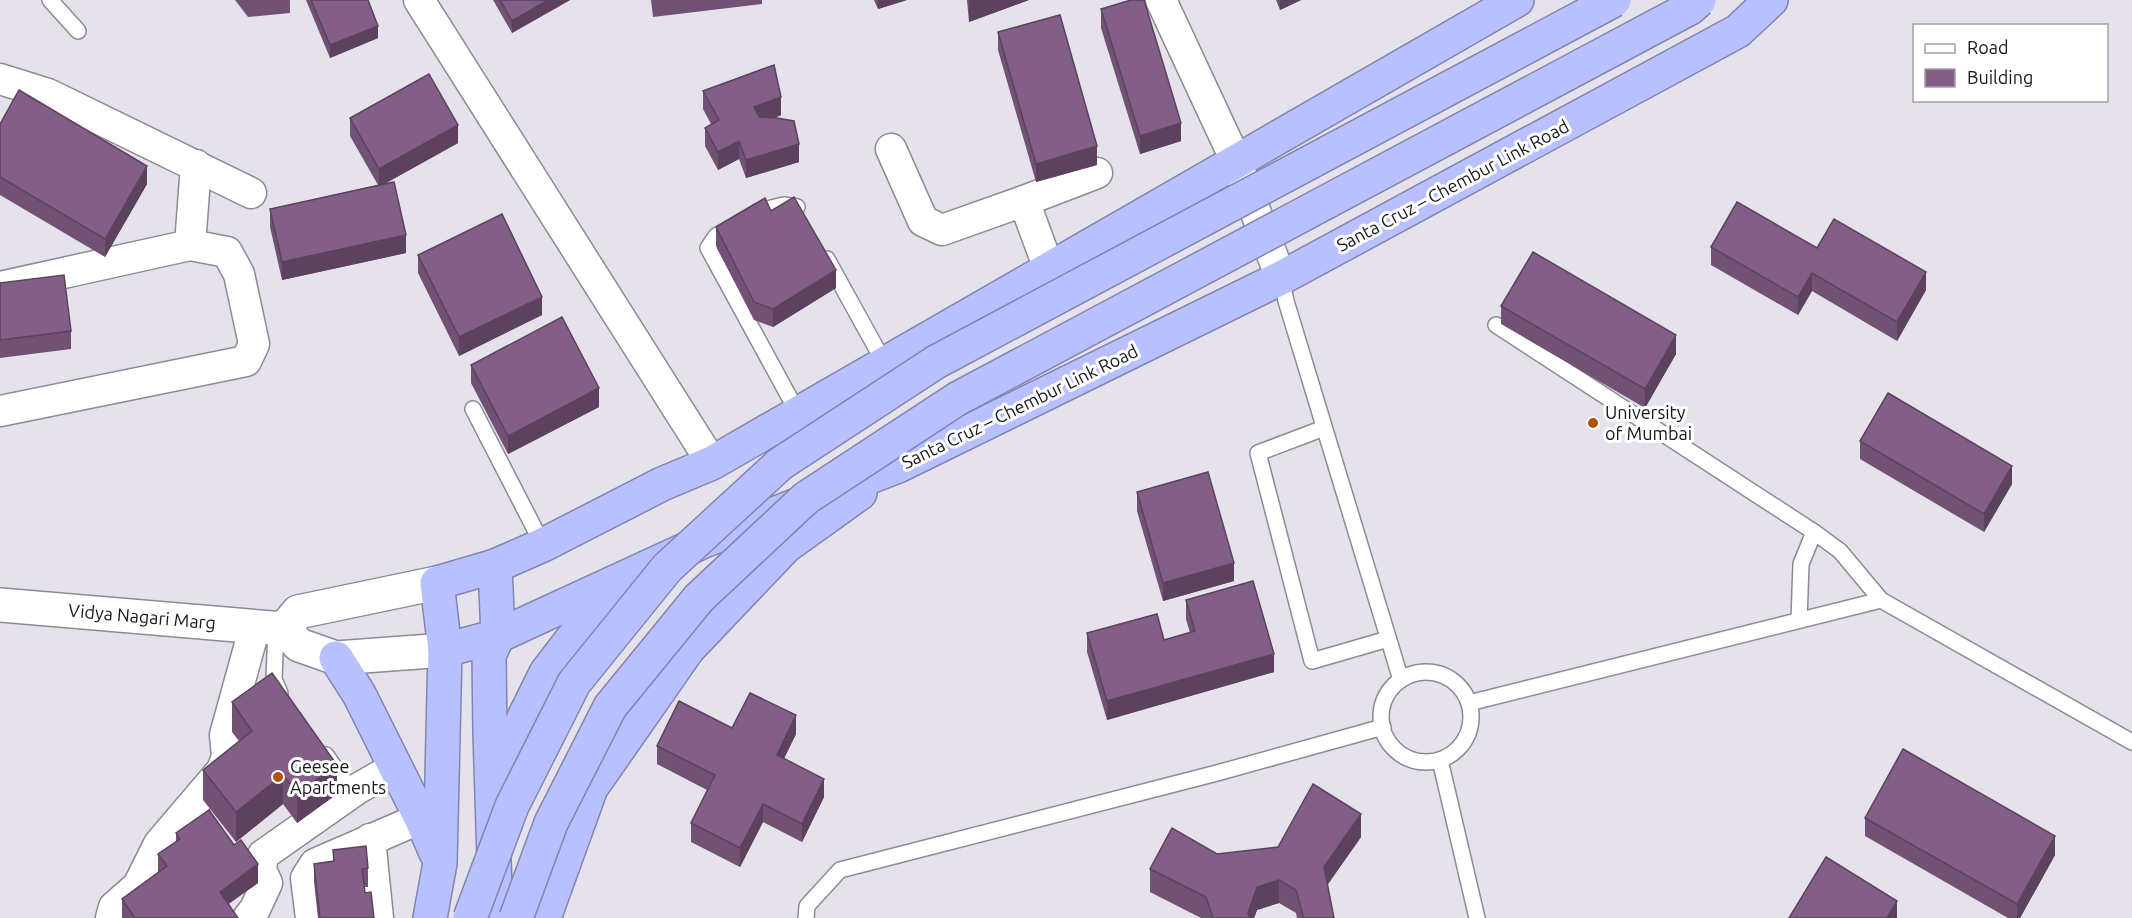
<svg xmlns="http://www.w3.org/2000/svg" width="2132" height="918" viewBox="0 0 2132 918" font-family="Ubuntu,sans-serif">
<style>
.lines{fill:none;stroke-linecap:round;stroke-linejoin:round}
.lane-casing{stroke:#8d8a92;stroke-width:18}
.street-casing{stroke:#8d8a92;stroke-width:33}
.secondary-casing{stroke:#8d8a92;stroke-width:36}
.highway-casing{stroke:#8185af;stroke-width:36}
.lane{stroke:#fff;stroke-width:15}
.street{stroke:#fff;stroke-width:30}
.secondary{stroke:#fff;stroke-width:33}
.highway{stroke:#b9c0ff;stroke-width:33}
.highway-bridge-casing{stroke:#8185af;stroke-width:36;stroke-linecap:butt}
.highway-bridge{stroke:#b9c0ff;stroke-width:33}
.wall{fill:#715274}
.shaded-wall{fill:#5c425e}
.building{fill:#835f87;stroke:#5c425e;stroke-width:1.5}
.poi-dot{fill:#b15200;stroke:#fff;stroke-width:2}
.labels{text-anchor:middle;stroke-width:6;stroke-linejoin:round;paint-order:stroke}
.street-label{font-size:18px;fill:#18171a;stroke:#fff}
.poi-label{font-size:18px;fill:#18171a;stroke:#fff;text-anchor:start}
</style>
<rect width="100%" height="100%" fill="#e5e2eb"/>
<g class="lines">
<defs>
<g id="lane">
<path d="M 50,0 L 78,31"/>
<path d="M 797,207 L 784,205 L 759,211 L 716,236 L 708,248 L 798,413"/>
<path d="M 827,259 L 885,364"/>
<path d="M 1281,278 L 1286,301 L 1401,680"/>
<path d="M 1496,325 L 1814,532 L 1840,551 L 1881,600"/>
<path d="M 473,409 L 543,545"/>
<path d="M 1324,428 L 1258,453 L 1312,661 L 1388,639"/>
<path d="M 1799,620 L 1801,564 L 1814,532"/>
<path d="M 276,628 L 274,679 L 280,693"/>
<circle cx="1426" cy="717" r="45"/>
<path d="M 1469,703 L 1881,600 L 2132,742"/>
<path d="M 326,755 L 352,792"/>
<path d="M 1440,760 L 1477,918"/>
<path d="M 806,918 L 807,906 L 840,870 L 1217,773 L 1383,727"/>
</g>
<g id="street">
<path d="M 419,0 L 712,463"/>
<path d="M 1161,0 L 1236,161 L 1281,278"/>
<path d="M 0,79 L 48,94 L 251,193"/>
<path d="M 891,149 L 923,221 L 942,230 L 1024,201 L 1049,269"/>
<path d="M 1024,201 L 1097,173"/>
<path d="M 190,245 L 196,165"/>
<path d="M 0,287 L 190,245 L 227,252 L 239,274 L 254,344 L 246,361 L 0,411"/>
<path d="M 370,839 L 378,918"/>
<path d="M 111,918 L 114,907 L 138,886 L 159,844 L 222,770 L 227,757 L 225,735 L 255,626"/>
<path d="M 248,918 L 255,909 L 267,883 L 261,870 L 263,855 L 357,789 L 394,768"/>
<path d="M 311,918 L 306,878 L 315,864 L 421,818"/>
</g>
<g id="secondary">
<path d="M 0,605 L 284,629 L 299,645 L 336,658 L 445,650"/>
<path d="M 284,629 L 298,612 L 437,583"/>
</g>
<g id="highway">
<path d="M 445,650 L 498,636 L 495,566"/>
<path d="M 336,658 L 359,694 L 421,818 L 436,853"/>
<path d="M 505,783 L 508,750 L 546,673 L 595,609 L 621,591"/>
<path d="M 430,918 L 440,863 L 445,650 L 437,583 L 495,566 L 543,545 L 662,484 L 712,463 L 1517,0"/>
<path d="M 503,918 L 495,891 L 490,732 L 489,655 L 498,636 L 704,541 L 898,466 L 1281,278 L 1738,31 L 1771,0"/>
<path d="M 544,918 L 591,788 L 688,649 L 786,546 L 860,493"/>
</g>
</defs>
<!-- lane casing -->
<use href="#lane" class="lane-casing"/>
<!-- street casing -->
<use href="#street" class="street-casing"/>
<!-- secondary casing -->
<use href="#secondary" class="secondary-casing"/>
<!-- highway casing -->
<use href="#highway" class="highway-casing"/>
<!-- lane -->
<use href="#lane" class="lane"/>
<!-- street -->
<use href="#street" class="street"/>
<!-- secondary -->
<use href="#secondary" class="secondary"/>
<!-- highway -->
<use href="#highway" class="highway"/>
<defs>
<g id="highway-bridge">
<path d="M 470,918 L 512,806 L 574,683 L 667,568 L 780,464 L 936,362 L 1614,0"/>
<path d="M 516,918 L 551,823 L 610,707 L 699,598 L 806,498 L 957,399 L 1690,8 L 1699,0"/>
</g>
</defs>
<!-- highway-bridge casing -->
<use href="#highway-bridge" class="highway-bridge-casing"/>
<!-- highway-bridge -->
<use href="#highway-bridge" class="highway-bridge"/>
</g>
<!-- wall -->
<g class="wall">
<path d="M 235,0 L 290,0 L 290,13 L 248,17 Z"/>
<path d="M 306,0 L 368,0 L 378,38 L 330,58 Z"/>
<path d="M 493,0 L 570,0 L 512,33 Z"/>
<path d="M 651,0 L 762,0 L 762,4 L 653,17 Z"/>
<path d="M 874,0 L 907,0 L 878,9 Z"/>
<path d="M 967,0 L 1029,0 L 969,22 Z"/>
<path d="M 1276,0 L 1301,0 L 1280,10 Z"/>
<path d="M 1101,9 L 1181,141 L 1140,154 L 1101,28 Z"/>
<path d="M 998,32 L 1097,165 L 1036,182 L 998,50 Z"/>
<path d="M 703,91 L 781,115 L 775,118 L 799,162 L 746,178 L 739,159 L 718,170 L 705,146 L 705,128 L 711,124 L 703,109 Z"/>
<path d="M 350,118 L 458,143 L 384,184 L 406,253 L 282,280 L 270,227 L 270,209 L 378,185 L 350,136 Z"/>
<path d="M 0,124 L 147,184 L 105,257 L 0,195 Z"/>
<path d="M 771,211 L 836,288 L 773,327 L 754,320 L 716,246 L 716,227 Z"/>
<path d="M 1711,247 L 1817,248 L 1926,290 L 1897,341 L 1812,291 L 1798,315 L 1711,265 Z"/>
<path d="M 418,255 L 542,315 L 459,356 L 418,273 Z"/>
<path d="M 0,283 L 71,331 L 71,349 L 0,358 Z"/>
<path d="M 1501,306 L 1676,354 L 1645,408 L 1501,324 Z"/>
<path d="M 471,365 L 599,407 L 508,454 L 471,383 Z"/>
<path d="M 1860,441 L 2012,484 L 1984,532 L 1860,459 Z"/>
<path d="M 1137,492 L 1234,581 L 1163,601 L 1137,511 Z"/>
<path d="M 1186,600 L 1274,672 L 1107,720 L 1087,652 L 1087,633 L 1164,640 L 1190,633 L 1186,619 Z"/>
<path d="M 232,702 L 337,794 L 297,823 L 283,804 L 236,842 L 203,800 L 203,770 L 239,741 L 232,732 Z"/>
<path d="M 732,728 L 796,734 L 784,758 L 824,797 L 802,842 L 763,822 L 740,867 L 691,842 L 691,823 L 707,790 L 657,764 L 657,746 Z"/>
<path d="M 1865,818 L 2055,855 L 2020,918 L 2008,918 L 1865,836 Z"/>
<path d="M 176,833 L 258,883 L 228,904 L 238,918 L 122,918 L 122,899 L 158,872 L 158,854 L 176,842 Z"/>
<path d="M 1361,837 L 1327,885 L 1334,918 L 1297,918 L 1296,913 L 1279,903 L 1257,910 L 1254,918 L 1201,918 L 1150,892 L 1150,869 L 1217,854 Z"/>
<path d="M 333,850 L 368,868 L 368,887 L 364,887 L 365,893 L 374,918 L 318,918 L 314,882 L 314,864 L 333,862 Z"/>
</g>
<!-- shaded-wall -->
<g class="shaded-wall">
<path d="M 548,0 L 570,0 L 512,33 L 512,21 Z"/>
<path d="M 878,0 L 907,0 L 878,9 Z"/>
<path d="M 969,0 L 1029,0 L 969,22 Z"/>
<path d="M 1280,0 L 1301,0 L 1280,10 Z"/>
<path d="M 378,26 L 378,38 L 330,58 L 330,45 Z"/>
<path d="M 781,97 L 781,115 L 754,125 L 754,107 Z"/>
<path d="M 1181,123 L 1181,141 L 1140,154 L 1140,136 Z"/>
<path d="M 458,125 L 458,143 L 379,187 L 379,169 Z"/>
<path d="M 739,141 L 739,159 L 718,170 L 718,152 Z"/>
<path d="M 799,144 L 799,162 L 746,178 L 746,160 Z"/>
<path d="M 1097,146 L 1097,165 L 1036,182 L 1036,164 Z"/>
<path d="M 147,166 L 147,184 L 105,257 L 105,239 Z"/>
<path d="M 406,235 L 406,253 L 282,280 L 282,262 Z"/>
<path d="M 836,270 L 836,288 L 773,327 L 773,309 Z"/>
<path d="M 1926,272 L 1926,290 L 1897,341 L 1897,322 Z"/>
<path d="M 1812,273 L 1812,291 L 1798,315 L 1798,297 Z"/>
<path d="M 542,297 L 542,315 L 459,356 L 459,337 Z"/>
<path d="M 1676,335 L 1676,354 L 1645,408 L 1645,389 Z"/>
<path d="M 599,388 L 599,407 L 508,454 L 508,436 Z"/>
<path d="M 2012,466 L 2012,484 L 1984,532 L 1984,514 Z"/>
<path d="M 1234,563 L 1234,581 L 1163,601 L 1163,583 Z"/>
<path d="M 1274,654 L 1274,672 L 1107,720 L 1107,701 Z"/>
<path d="M 796,715 L 796,734 L 777,773 L 777,755 Z"/>
<path d="M 337,765 L 337,794 L 297,823 L 297,793 Z"/>
<path d="M 283,775 L 283,804 L 236,842 L 236,812 Z"/>
<path d="M 824,779 L 824,797 L 802,842 L 802,824 Z"/>
<path d="M 763,804 L 763,822 L 740,867 L 740,848 Z"/>
<path d="M 1361,814 L 1361,837 L 1324,890 L 1324,867 Z"/>
<path d="M 2055,836 L 2055,855 L 2020,918 L 2017,918 L 2017,904 Z"/>
<path d="M 258,864 L 258,883 L 220,910 L 220,892 Z"/>
<path d="M 1279,880 L 1279,903 L 1257,910 L 1254,918 L 1248,918 L 1248,913 L 1257,887 Z"/>
<path d="M 1897,901 L 1897,918 L 1887,918 Z"/>
</g>
<!-- building -->
<g class="building">
<path d="M 311,0 L 368,0 L 378,26 L 330,45 Z"/>
<path d="M 500,0 L 548,0 L 512,21 Z"/>
<path d="M 1131,0 L 1144,0 L 1181,123 L 1140,136 L 1101,9 Z"/>
<path d="M 1060,15 L 1097,146 L 1036,164 L 998,32 Z"/>
<path d="M 774,65 L 781,97 L 754,107 L 759,117 L 777,118 L 794,121 L 799,144 L 746,160 L 739,141 L 718,152 L 705,128 L 719,120 L 703,91 Z"/>
<path d="M 429,74 L 458,125 L 379,169 L 350,118 Z"/>
<path d="M 19,90 L 147,166 L 105,239 L 0,177 L 0,124 Z"/>
<path d="M 394,182 L 406,235 L 282,262 L 270,209 Z"/>
<path d="M 794,197 L 836,270 L 773,309 L 754,302 L 716,227 L 765,198 L 771,211 Z"/>
<path d="M 1737,202 L 1817,248 L 1834,219 L 1926,272 L 1897,322 L 1812,273 L 1798,297 L 1711,247 Z"/>
<path d="M 502,214 L 542,297 L 459,337 L 418,255 Z"/>
<path d="M 1533,252 L 1676,335 L 1645,389 L 1501,306 Z"/>
<path d="M 64,275 L 71,331 L 0,340 L 0,283 Z"/>
<path d="M 562,317 L 599,388 L 508,436 L 471,365 Z"/>
<path d="M 1888,393 L 2012,466 L 1984,514 L 1860,441 Z"/>
<path d="M 1208,472 L 1234,563 L 1163,583 L 1137,492 Z"/>
<path d="M 1253,581 L 1274,654 L 1107,701 L 1087,633 L 1157,614 L 1164,640 L 1195,631 L 1186,600 Z"/>
<path d="M 272,673 L 337,765 L 297,793 L 283,775 L 236,812 L 203,770 L 252,731 L 232,702 Z"/>
<path d="M 750,693 L 796,715 L 777,755 L 824,779 L 802,824 L 763,804 L 740,848 L 691,823 L 715,775 L 657,746 L 679,701 L 732,728 Z"/>
<path d="M 1903,749 L 2055,836 L 2017,904 L 1865,818 Z"/>
<path d="M 1313,784 L 1361,814 L 1324,867 L 1334,918 L 1302,918 L 1303,916 L 1296,890 L 1279,880 L 1257,887 L 1248,913 L 1250,918 L 1213,918 L 1206,897 L 1150,869 L 1172,828 L 1217,854 L 1278,847 Z"/>
<path d="M 209,810 L 234,845 L 241,840 L 258,864 L 220,892 L 238,918 L 135,918 L 122,899 L 167,866 L 158,854 L 180,839 L 176,833 Z"/>
<path d="M 366,846 L 368,868 L 362,869 L 365,893 L 371,892 L 374,918 L 320,918 L 314,864 L 334,861 L 333,850 Z"/>
<path d="M 1826,857 L 1897,901 L 1887,918 L 1789,918 Z"/>
</g>
<!-- markers -->
<g class="poi-dot">
<circle cx="1593" cy="423" r="6"/>
<circle cx="278" cy="777" r="6"/>
</g>
<g class="labels">
<!-- street labels -->
<g class="street-label">
<text transform="translate(1453 186) rotate(-28)" y="6">Santa Cruz – Chembur Link Road</text>
<text transform="translate(1020 407) rotate(-26)" y="6">Santa Cruz – Chembur Link Road</text>
<text transform="translate(142 617) rotate(5)" y="6">Vidya Nagari Marg</text>
</g>
<!-- poi labels -->
<g class="poi-label">
<text x="1605" y="419">University<tspan x="1605" dy="21">of Mumbai</tspan></text>
<text x="290" y="773">Geesee<tspan x="290" dy="21">Apartments</tspan></text>
</g>
</g>
<!-- legend -->
<rect x="1913" y="24" width="195" height="78" fill="#ffffff" stroke="#a3a2a3" stroke-width="1.5"/>
<rect x="1925" y="44" width="30" height="9" fill="#ffffff" stroke="#a3a2a3" stroke-width="1.5"/>
<text x="1967" y="54" font-size="18" fill="#18171a">Road</text>
<rect x="1925" y="69" width="30" height="18" fill="#835f87" stroke="#a3a2a3" stroke-width="1.5"/>
<text x="1967" y="84" font-size="18" fill="#18171a">Building</text>
</svg>
